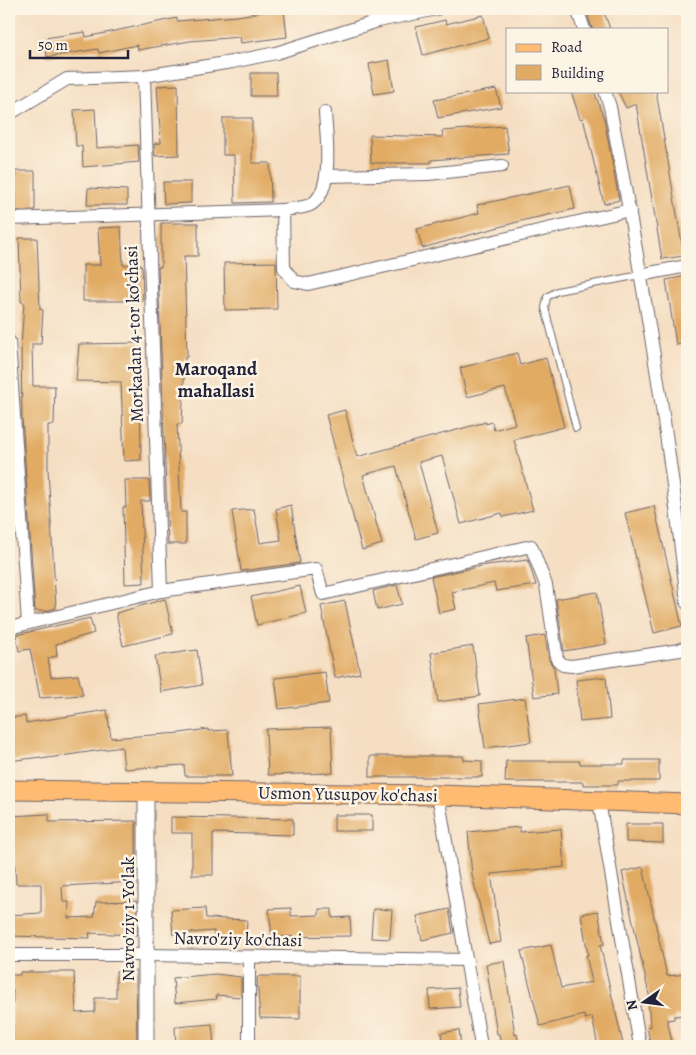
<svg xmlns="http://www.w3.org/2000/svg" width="696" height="1055" viewBox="0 0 696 1055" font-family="Alegreya,serif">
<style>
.building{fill:#e1ab63}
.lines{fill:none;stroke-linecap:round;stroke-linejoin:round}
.service-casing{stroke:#6c646a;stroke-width:8}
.minor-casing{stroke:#6c646a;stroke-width:14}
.tertiary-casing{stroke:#6c646a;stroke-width:17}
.primary-casing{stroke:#6c646a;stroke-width:21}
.service{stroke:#fff;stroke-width:6}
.minor{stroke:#fff;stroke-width:12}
.tertiary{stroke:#fff;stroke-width:15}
.primary{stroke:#ffbb71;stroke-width:19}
.labels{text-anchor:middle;stroke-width:5;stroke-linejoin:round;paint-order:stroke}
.street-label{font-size:18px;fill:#22223b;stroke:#fcf5e5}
.neighbourhood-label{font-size:19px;font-weight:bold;fill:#22223b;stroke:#fcf5e5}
</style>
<rect width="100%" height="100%" fill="#fcf5e5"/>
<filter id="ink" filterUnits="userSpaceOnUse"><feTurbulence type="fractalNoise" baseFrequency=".02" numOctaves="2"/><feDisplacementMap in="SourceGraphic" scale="10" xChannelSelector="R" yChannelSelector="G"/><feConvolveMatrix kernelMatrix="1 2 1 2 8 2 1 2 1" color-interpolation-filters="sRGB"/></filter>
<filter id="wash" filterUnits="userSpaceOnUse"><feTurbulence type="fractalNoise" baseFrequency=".0096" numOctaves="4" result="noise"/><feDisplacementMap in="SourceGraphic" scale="20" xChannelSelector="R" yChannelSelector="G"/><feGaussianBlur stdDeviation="1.12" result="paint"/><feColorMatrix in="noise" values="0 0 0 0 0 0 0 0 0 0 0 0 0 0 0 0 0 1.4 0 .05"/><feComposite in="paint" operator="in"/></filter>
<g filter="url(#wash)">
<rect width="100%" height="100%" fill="#f5dec2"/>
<g id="blocks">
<!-- building -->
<g class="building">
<path d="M 269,9 L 284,9 L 287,37 L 241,43 L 240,37 L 190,41 L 138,50 L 137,45 L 99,53 L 98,49 L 47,57 L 45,38 L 85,32 L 86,37 L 177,18 L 177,21 L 237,16 L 269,11 Z"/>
<path d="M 586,9 L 603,9 L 610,29 L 592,29 Z"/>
<path d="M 483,15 L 489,38 L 423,55 L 416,27 L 445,20 L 446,24 Z"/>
<path d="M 389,60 L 394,91 L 374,94 L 369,64 Z"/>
<path d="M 251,73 L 276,73 L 277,96 L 251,96 Z"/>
<path d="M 178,85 L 179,155 L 155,156 L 154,144 L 161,143 L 157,86 Z"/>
<path d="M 496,89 L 501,107 L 438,118 L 434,100 Z"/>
<path d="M 571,91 L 594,91 L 604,118 L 619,200 L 604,204 L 583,118 L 580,119 Z"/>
<path d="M 618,91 L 656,91 L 684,256 L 662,259 L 636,104 L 626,108 Z"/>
<path d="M 95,109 L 97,148 L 138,145 L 139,162 L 83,167 L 82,146 L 76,146 L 74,110 Z"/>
<path d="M 223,118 L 252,118 L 252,163 L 270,163 L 271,202 L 235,203 L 234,155 L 223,155 Z"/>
<path d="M 505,126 L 509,154 L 431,160 L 431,163 L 371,163 L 370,135 L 443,137 L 442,131 Z"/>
<path d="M 15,171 L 35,171 L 35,210 L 16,211 Z"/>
<path d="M 163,182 L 191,182 L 191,203 L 164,204 Z"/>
<path d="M 570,185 L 575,209 L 525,220 L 422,248 L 417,229 L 479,213 L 477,205 Z"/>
<path d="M 88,188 L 127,190 L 127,205 L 87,205 Z"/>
<path d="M 161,223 L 198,223 L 198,256 L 184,256 L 187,357 L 185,357 L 182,424 L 177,424 L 181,512 L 186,512 L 186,544 L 168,544 L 158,267 L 161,267 Z"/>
<path d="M 121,227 L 123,265 L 140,264 L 142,268 L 143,301 L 83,301 L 83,265 L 100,265 L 98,228 Z"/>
<path d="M 19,238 L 37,238 L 40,309 L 43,310 L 41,344 L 32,344 L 33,386 L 55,386 L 54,425 L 48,425 L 48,469 L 56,608 L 46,611 L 35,611 L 22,417 L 21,348 L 24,302 L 21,302 Z"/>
<path d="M 276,262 L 277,309 L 225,310 L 224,263 Z"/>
<path d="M 687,276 L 687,343 L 676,345 L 666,280 Z"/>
<path d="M 140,343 L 141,460 L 124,461 L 121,382 L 76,381 L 79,344 Z"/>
<path d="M 517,353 L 520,365 L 546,358 L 564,427 L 514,440 L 533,510 L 503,517 L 502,513 L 461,524 L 442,456 L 419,462 L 438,533 L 416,539 L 396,466 L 363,475 L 382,544 L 362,550 L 326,415 L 345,410 L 357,457 L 486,422 L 486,424 L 492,422 L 494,430 L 515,424 L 505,388 L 467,397 L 460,368 Z"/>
<path d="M 125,480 L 149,480 L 150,501 L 141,501 L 144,583 L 125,584 L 123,507 L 126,507 Z"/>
<path d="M 291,505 L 300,563 L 241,571 L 232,511 L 254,509 L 260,543 L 281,540 L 276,509 Z"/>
<path d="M 654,506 L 682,626 L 654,633 L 625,513 Z"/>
<path d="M 528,560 L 536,585 L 496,591 L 494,583 L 452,592 L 456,609 L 439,613 L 431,577 L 487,565 Z"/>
<path d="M 397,585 L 402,604 L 377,610 L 373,591 Z"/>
<path d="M 300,586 L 306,613 L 257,625 L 251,597 Z"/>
<path d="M 597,592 L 606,644 L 564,651 L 556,599 Z"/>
<path d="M 165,599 L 173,634 L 123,646 L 116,613 Z"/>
<path d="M 345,601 L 360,673 L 335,678 L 321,606 Z"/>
<path d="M 90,618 L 94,633 L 56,644 L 57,656 L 48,658 L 51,677 L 78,675 L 83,695 L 40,698 L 30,649 L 19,651 L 16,635 Z"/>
<path d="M 545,635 L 549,660 L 554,668 L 557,694 L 534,697 L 526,638 Z"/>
<path d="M 473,646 L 480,696 L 438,702 L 431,653 Z"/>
<path d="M 197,650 L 202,685 L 161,692 L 155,656 Z"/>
<path d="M 325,672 L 329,703 L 279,709 L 275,678 Z"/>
<path d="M 606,677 L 610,719 L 580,722 L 576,680 Z"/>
<path d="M 525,698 L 531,742 L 485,748 L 479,704 Z"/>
<path d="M 107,710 L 111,738 L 180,733 L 208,729 L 208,731 L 228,730 L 232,776 L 185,776 L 184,765 L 124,769 L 122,747 L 41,759 L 41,757 L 9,761 L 9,718 L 25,716 L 26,723 Z"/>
<path d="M 331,727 L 333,773 L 268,775 L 266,729 Z"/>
<path d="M 370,756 L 463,756 L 464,760 L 482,761 L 482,777 L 370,777 Z"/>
<path d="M 624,760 L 659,760 L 659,781 L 618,781 L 618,785 L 583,785 L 583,782 L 505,782 L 506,761 L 580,761 L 580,764 L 624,764 Z"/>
<path d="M 49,814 L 49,822 L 136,821 L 136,882 L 62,886 L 63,902 L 69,902 L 68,918 L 94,917 L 96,902 L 137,901 L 137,935 L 89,933 L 90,938 L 9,936 L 9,915 L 41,913 L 41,884 L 16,884 L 14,851 L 9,850 L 9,816 Z"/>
<rect x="334" y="815" width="38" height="16"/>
<path d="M 171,817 L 293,819 L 293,835 L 213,833 L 213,875 L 192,875 L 192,833 L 171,833 Z"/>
<path d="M 626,824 L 663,824 L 663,843 L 626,842 Z"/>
<path d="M 520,827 L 520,832 L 561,829 L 564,867 L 491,874 L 501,942 L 489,944 L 472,875 L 468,832 Z"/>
<path d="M 643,867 L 667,976 L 687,974 L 687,1015 L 674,1016 L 674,1019 L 667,1020 L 673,1046 L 651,1046 L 647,1027 L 650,1026 L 648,999 L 650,999 L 622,872 Z"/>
<path d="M 205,908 L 206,918 L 247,920 L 246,938 L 214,937 L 214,931 L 173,934 L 171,910 Z"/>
<path d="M 291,908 L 291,916 L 319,915 L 319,909 L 332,909 L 332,918 L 350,917 L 351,936 L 272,937 L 269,909 Z"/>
<path d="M 373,909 L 392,910 L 390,939 L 371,938 Z"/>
<path d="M 449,909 L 453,933 L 422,940 L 417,916 Z"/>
<path d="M 598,911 L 604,944 L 600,945 L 623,1044 L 612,1046 L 598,1046 L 592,1017 L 585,1019 L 584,1015 L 540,1026 L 521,951 L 551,945 L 561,988 L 592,982 L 586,955 L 588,955 L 581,914 Z"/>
<path d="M 504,961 L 515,1035 L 517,1034 L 519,1046 L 501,1046 L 499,1034 L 497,1034 L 486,964 Z"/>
<path d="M 116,971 L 136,971 L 137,1046 L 9,1046 L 9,1026 L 12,1026 L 13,990 L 9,990 L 9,975 L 20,975 L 20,972 L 74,972 L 76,1013 L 95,1012 L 95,998 L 116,998 Z"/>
<path d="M 215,974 L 241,977 L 241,997 L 216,995 L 217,999 L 175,1003 L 173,978 Z"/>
<path d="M 260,976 L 300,976 L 300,1019 L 260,1018 L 257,978 Z"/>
<path d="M 458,988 L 460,1007 L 430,1009 L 429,990 Z"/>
<path d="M 212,1024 L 214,1046 L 176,1046 L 175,1027 Z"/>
<path d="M 459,1030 L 461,1046 L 443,1046 L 441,1033 Z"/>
</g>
</g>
</g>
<g filter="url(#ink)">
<use href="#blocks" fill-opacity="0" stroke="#6c646a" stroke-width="1"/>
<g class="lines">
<defs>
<g id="service">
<path d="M 375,9 L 378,21"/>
<path d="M 576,428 L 545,308 L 547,297 L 557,291 L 640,275"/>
</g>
<g id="minor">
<path d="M 577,9 L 584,29"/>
<path d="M 144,76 L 161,591"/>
<path d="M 605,91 L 610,107 C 641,271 670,437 687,603"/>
<path d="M 9,114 L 67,79 L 144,76 L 232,62 L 276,53 L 378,21 L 437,9"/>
<path d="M 326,176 L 428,174 L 502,166"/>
<path d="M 283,210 C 291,209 303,208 310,205 C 335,192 326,135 325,112"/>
<path d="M 9,219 L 283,210 L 284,268 L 294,281 L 308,284 L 630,210"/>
<path d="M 640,275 L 687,266"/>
<path d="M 9,341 L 28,623"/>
<path d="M 9,628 L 161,591 L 316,569 L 323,594 L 531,546 L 546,585 L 557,659 L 563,665 L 572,666 L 680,650 L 687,646"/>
<path d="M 438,795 L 481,1046"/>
<path d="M 599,801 L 640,1046"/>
<path d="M 9,955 L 147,955 L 467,960"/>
<path d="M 249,958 L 249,1046"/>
</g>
<path id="tertiary" d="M 146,1046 L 146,792"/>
<path id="primary" d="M 9,790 L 438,795 L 687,804"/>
</defs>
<!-- service casing -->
<use href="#service" class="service-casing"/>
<!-- minor casing -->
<use href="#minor" class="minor-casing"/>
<!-- tertiary casing -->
<use href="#tertiary" class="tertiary-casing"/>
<!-- primary casing -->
<use href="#primary" class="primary-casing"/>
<!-- service -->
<use href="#service" class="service"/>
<!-- minor -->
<use href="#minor" class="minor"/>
<!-- tertiary -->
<use href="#tertiary" class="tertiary"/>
<!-- primary -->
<use href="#primary" class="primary"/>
</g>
</g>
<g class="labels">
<!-- street labels -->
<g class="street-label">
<text transform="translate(134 334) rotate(-92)" y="6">Morkadan 4-tor ko'chasi</text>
<text transform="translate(348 794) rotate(1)" y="6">Usmon Yusupov ko'chasi</text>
<text transform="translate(128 919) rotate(-90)" y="6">Navro'ziy 1-Yo'lak</text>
<text transform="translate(238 939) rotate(1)" y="6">Navro'ziy ko'chasi</text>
</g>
<!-- neighbourhood labels -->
<g class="neighbourhood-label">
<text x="216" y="375">Maroqand<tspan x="216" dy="22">mahallasi</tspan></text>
</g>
</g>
<!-- margin -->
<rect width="696" height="1055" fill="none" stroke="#fcf5e5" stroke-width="30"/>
<!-- legend -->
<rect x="506" y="28" width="162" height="65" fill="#fcf5e5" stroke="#a5a1a1"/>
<rect x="516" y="44" width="25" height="8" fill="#ffbb71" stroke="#a5a1a1"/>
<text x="551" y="52" font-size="15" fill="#22223b">Road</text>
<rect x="516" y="65" width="25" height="15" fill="#e1ab63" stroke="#a5a1a1"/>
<text x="551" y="78" font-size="15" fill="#22223b">Building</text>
<!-- north arrow -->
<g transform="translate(644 1002) rotate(256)" stroke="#fcf5e5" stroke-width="4" paint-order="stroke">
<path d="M0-4L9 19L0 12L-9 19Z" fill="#22223b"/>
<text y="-8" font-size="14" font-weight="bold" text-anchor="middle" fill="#22223b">N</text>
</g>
<!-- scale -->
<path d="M30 50v8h98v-8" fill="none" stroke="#22223b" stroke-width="2.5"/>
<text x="38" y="50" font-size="15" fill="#22223b" stroke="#fcf5e5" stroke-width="4" paint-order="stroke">50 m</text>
</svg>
